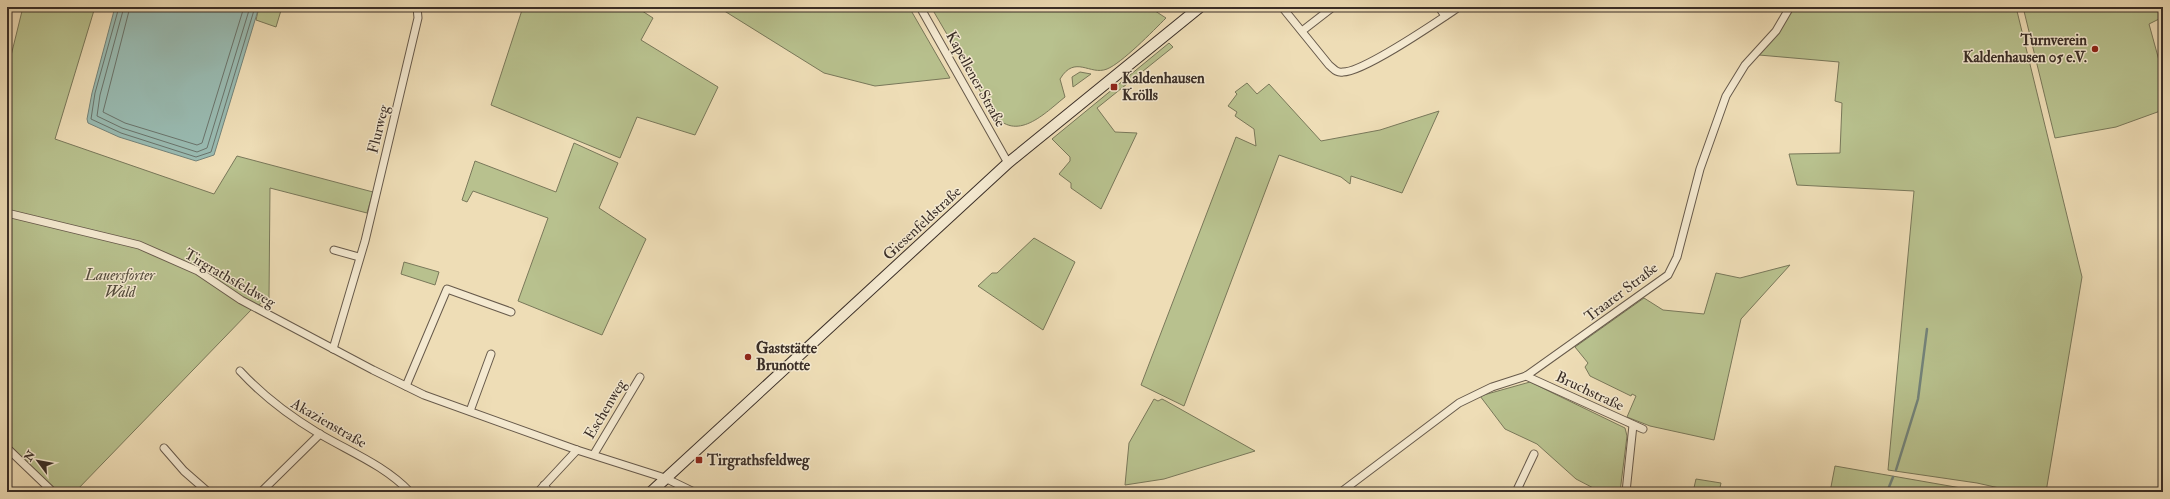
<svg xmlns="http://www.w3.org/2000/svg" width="2170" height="499" viewBox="0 0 2170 499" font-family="'IM FELL Double Pica',serif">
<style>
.green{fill:#b8c18e;stroke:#79785a}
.water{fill:#99bbb2;stroke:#73837a}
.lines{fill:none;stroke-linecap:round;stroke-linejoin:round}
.shore{stroke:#6a746c;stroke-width:1}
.stream{stroke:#73837a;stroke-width:2.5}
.minor-casing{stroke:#675a4b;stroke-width:9}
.secondary-casing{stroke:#3a2e27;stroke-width:12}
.minor{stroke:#f4e9d0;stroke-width:7}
.secondary{stroke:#f4e9d0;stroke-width:10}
.poi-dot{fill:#8f2418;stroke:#f4e9d0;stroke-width:1.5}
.labels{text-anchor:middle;stroke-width:3;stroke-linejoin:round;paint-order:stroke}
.poi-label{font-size:15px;font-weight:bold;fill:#3a2e27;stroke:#f4e9d0;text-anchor:start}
.street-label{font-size:15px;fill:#3a2e27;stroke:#f4e9d0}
.park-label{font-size:15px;font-style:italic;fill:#534b3c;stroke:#f4e9d0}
</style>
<rect width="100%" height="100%" fill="#eeddb6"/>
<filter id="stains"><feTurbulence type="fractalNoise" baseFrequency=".005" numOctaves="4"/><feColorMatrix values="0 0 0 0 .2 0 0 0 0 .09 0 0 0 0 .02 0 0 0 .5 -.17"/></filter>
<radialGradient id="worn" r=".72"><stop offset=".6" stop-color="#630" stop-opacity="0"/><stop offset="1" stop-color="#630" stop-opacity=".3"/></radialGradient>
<!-- green -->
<g class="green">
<path d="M 23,7 L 95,7 L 55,139 L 214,194 L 237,156 L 373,192 L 367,213 L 270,188 L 269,298 L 251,310 L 75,492 L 57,492 L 7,442 L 7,72 Z"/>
<path d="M 259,7 L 282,7 L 276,27 L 256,20 Z"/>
<path d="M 523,7 L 636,7 L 653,18 L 641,40 L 718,87 L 695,135 L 637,117 L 620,158 L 491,105 Z"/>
<path d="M 718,7 L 909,7 L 950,78 L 875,86 L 824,73 Z"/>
<path d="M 931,7 L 1149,7 L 1166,18 C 1153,31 1122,63 1107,69 C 1090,76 1075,54 1060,79 L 1065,97 C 1045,113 1016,144 993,113 Z"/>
<path d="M 1794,7 L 2016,7 L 2082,277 L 2046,492 L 2017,492 L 1977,483 L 1888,470 L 1914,191 L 1797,185 L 1789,154 L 1840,153 L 1842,103 L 1835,101 L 1839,62 L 1759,55 L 1781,28 Z"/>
<path d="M 2023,7 L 2163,7 L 2163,17 L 2149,24 L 2163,75 L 2163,110 L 2116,127 L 2055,138 Z"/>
<path d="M 1169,43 L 1173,47 L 1097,108 L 1115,132 L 1137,133 L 1101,209 L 1071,188 L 1071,183 L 1059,174 L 1070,161 L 1070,157 L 1052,139 Z"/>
<path d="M 1080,72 L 1091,74 L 1073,87 L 1072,77 Z"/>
<path d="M 1247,83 L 1257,94 L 1269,84 L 1321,141 L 1380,130 L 1439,111 L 1402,193 L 1351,176 L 1350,184 L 1341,177 L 1279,155 L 1184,406 L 1141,385 L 1236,137 L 1256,146 L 1254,129 L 1235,116 L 1237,112 L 1228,106 L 1237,94 L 1235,92 Z"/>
<path d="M 574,143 L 618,163 L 599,208 L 646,239 L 602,335 L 518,301 L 548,218 L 473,191 L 467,202 L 462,200 L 475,161 L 556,192 Z"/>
<path d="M 1034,238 L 1075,262 L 1043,330 L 978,286 L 992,273 L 997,273 Z"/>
<path d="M 404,262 L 439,272 L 435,285 L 401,274 Z"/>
<path d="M 1790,265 L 1741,319 L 1714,440 L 1650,426 L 1627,417 L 1636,396 L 1632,394 L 1631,396 L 1590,376 L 1585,367 L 1588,363 L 1575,347 L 1644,298 L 1663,310 L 1704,314 L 1716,273 L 1740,278 Z"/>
<path d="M 1530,382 L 1625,428 L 1627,436 L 1620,492 L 1601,492 L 1576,479 L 1537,444 L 1505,429 L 1480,396 Z"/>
<path d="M 1154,399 L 1158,401 L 1162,399 L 1166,401 L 1255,451 L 1164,479 L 1125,485 L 1129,443 Z"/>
<path d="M 1835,466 L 1984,492 L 1830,492 Z"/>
<path d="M 1696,479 L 1721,483 L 1719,492 L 1693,492 Z"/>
</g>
<!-- water -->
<path class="water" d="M 115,7 L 259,7 L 214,155 L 196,161 L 119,137 L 88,123 L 87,119 L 92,93 Z"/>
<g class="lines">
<!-- shore -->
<g class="shore">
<path d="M 119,7 L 95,93 L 91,119 L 121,133 L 196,157 L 211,152 L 255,7"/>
<path d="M 124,7 L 100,95 L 97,116 L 122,128 L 197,152 L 207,148 L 250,7"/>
<path d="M 130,7 L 103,112 L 125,123 L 197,145 L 202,143 L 244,7"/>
</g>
<!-- stream -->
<g class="stream">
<path d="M 1896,470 L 1918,399 L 1927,329"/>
<path d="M 1887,492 L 1893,477"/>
</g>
<defs>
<g id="minor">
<path d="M 920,7 L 1008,163"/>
<path d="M 1282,7 L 1329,65 C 1334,69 1336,73 1343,72 C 1364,72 1438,21 1459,7"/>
<path d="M 1439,7 L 1445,16"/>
<path d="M 1302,31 L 1333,7"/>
<path d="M 7,213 L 139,245 L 198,271 L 241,300 L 373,370 L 424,395 L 577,450 L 665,478 L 694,492"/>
<path d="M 334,250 L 359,257"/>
<path d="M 333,349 L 365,241 L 418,18 L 417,7"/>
<path d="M 240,371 C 264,397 288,415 318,433 C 350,452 384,465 410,492"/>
<path d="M 1526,376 L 1643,429"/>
<path d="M 406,386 L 447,289 L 511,312"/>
<path d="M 470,411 L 491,354"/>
<path d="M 7,448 L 53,492"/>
<path d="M 164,448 L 184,471 L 208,492"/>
<path d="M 594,454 L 640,377"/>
<path d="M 544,485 L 549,492"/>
<path d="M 261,492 L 320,434"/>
<path d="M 538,492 L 577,450"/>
<path d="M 1341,492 L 1459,403 L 1492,387 L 1526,376 L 1668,275 L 1677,257 L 1700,169 L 1726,96 L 1745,65 L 1776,31 L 1790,7"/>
<path d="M 1516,492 L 1534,454"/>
<path d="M 1626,492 L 1633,425"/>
</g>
<path id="secondary" d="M 651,492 L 1008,163 L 1200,7"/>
</defs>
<!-- minor casing -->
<use href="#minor" class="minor-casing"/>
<!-- secondary casing -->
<use href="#secondary" class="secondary-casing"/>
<!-- minor -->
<use href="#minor" class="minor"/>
<!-- secondary -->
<use href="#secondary" class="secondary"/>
</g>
<!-- markers -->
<g class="poi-dot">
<circle cx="2095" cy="49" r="4"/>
<rect x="1110" y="83" width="8" height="8" rx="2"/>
<circle cx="748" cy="357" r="4"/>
<rect x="695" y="456" width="8" height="8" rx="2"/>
</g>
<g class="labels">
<!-- poi labels -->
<g class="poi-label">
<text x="2087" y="45" text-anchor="end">Turnverein<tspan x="2087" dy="17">Kaldenhausen 05 e.V.</tspan></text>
<text x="1122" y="83">Kaldenhausen<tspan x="1122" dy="17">Krölls</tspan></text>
<text x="756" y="353">Gaststätte<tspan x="756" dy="17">Brunotte</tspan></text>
<text x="707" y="465">Tirgrathsfeldweg</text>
</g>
<!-- street labels -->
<g class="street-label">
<text transform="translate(976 79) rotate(61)" y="5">Kapellener Straße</text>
<text transform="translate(378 129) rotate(-76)" y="5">Flurweg</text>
<text transform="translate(922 223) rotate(-43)" y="5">Giesenfeldstraße</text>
<text transform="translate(230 278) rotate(30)" y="5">Tirgrathsfeldweg</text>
<text transform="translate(1621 292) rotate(-37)" y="5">Traarer Straße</text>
<text transform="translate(1590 391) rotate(25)" y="5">Bruchstraße</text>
<text transform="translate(605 409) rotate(-59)" y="5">Eschenweg</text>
<text transform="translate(329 423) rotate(30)" y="5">Akazienstraße</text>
</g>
<!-- park labels -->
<g class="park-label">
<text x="120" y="280">Lauersforter<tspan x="120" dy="17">Wald</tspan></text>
</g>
</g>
<!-- margin -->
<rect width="2170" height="499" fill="none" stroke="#eeddb6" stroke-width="24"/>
<rect x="8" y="8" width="2154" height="483" fill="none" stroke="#3a2e27" stroke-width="2"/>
<rect x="12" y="12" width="2146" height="475" fill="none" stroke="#3a2e27"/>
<!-- north arrow -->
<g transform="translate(38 461) rotate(302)" stroke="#f4e9d0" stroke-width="3" paint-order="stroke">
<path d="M0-3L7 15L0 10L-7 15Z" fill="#3a2e27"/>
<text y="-6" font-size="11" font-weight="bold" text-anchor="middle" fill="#3a2e27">N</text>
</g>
<rect width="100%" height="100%" filter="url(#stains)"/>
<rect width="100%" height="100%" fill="url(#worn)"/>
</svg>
